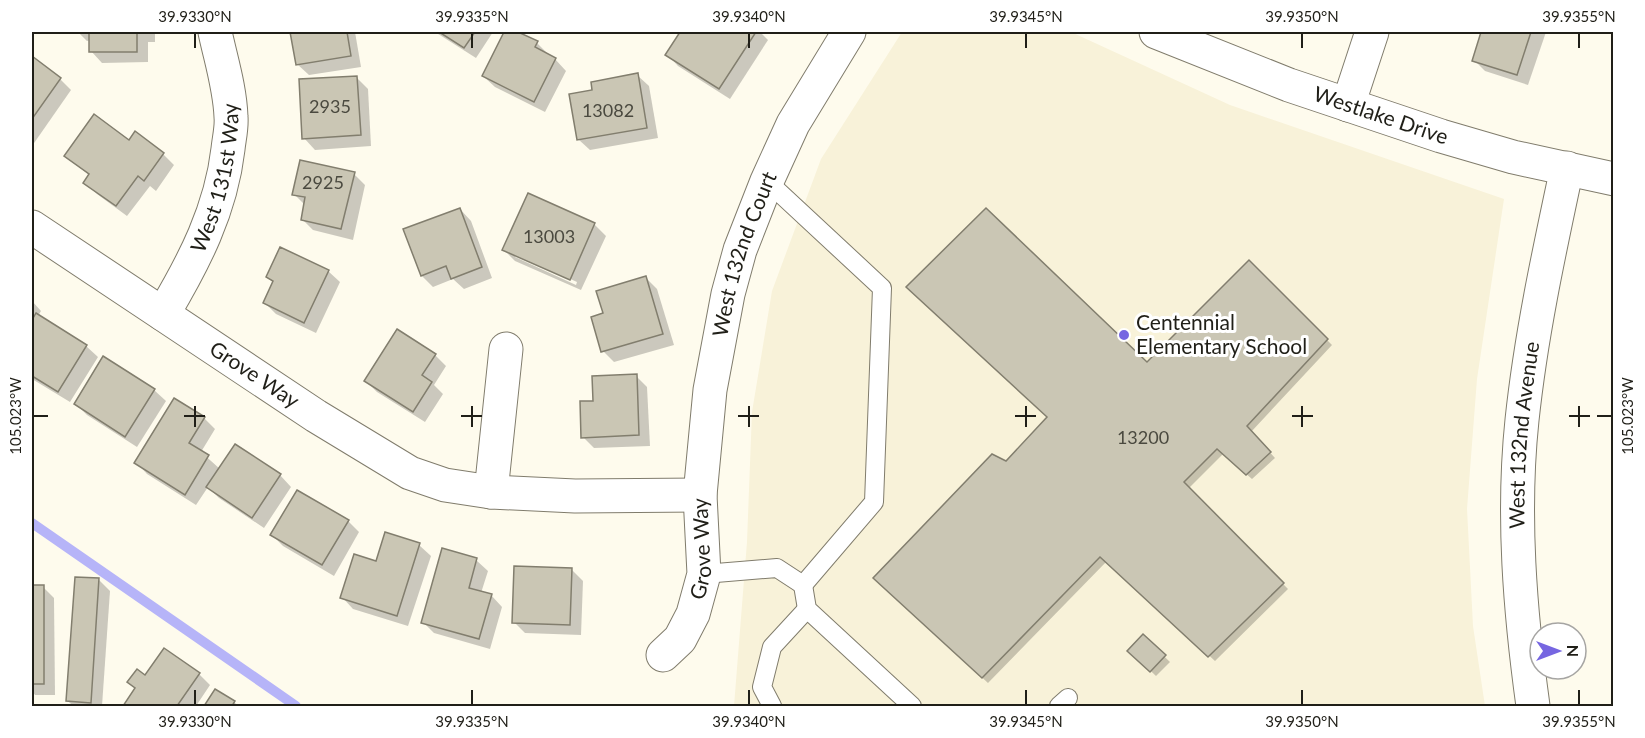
<svg xmlns="http://www.w3.org/2000/svg" width="1645" height="738" viewBox="0 0 1645 738" font-family="Lato,sans-serif">
<style>
.built{fill:#f8f2d9}
.shadow{fill:#0003;fill-rule:evenodd}
.lines{fill:none;stroke-linecap:round;stroke-linejoin:round}
.stream{stroke:#b6b4f8;stroke-width:10}
.building{fill:#cac6b4;stroke:#827e6e;stroke-width:1.5}
.lane-casing{stroke:#807c6c;stroke-width:20}
.street-casing{stroke:#807c6c;stroke-width:35}
.secondary-casing{stroke:#807c6c;stroke-width:35}
.lane{stroke:#fff;stroke-width:18}
.street{stroke:#fff;stroke-width:33}
.secondary{stroke:#fff;stroke-width:33}
.ticks{fill:none;stroke:#201f18;stroke-width:2}
.poi-dot{fill:#7666e1;stroke:#fff;stroke-width:2}
.labels{text-anchor:middle;stroke-width:6;stroke-linejoin:round;paint-order:stroke}
.number-label{font-size:18px;fill:#4a493f}
.street-label{font-size:21px;fill:#201f18;stroke:#fff}
.poi-label{font-size:21px;fill:#201f18;stroke:#fff;text-anchor:start}
.neatline{fill:none;stroke:#201f18;stroke-width:2}
.ticks-label{font-size:15px;text-anchor:middle;fill:#201f18}
</style>
<rect width="100%" height="100%" fill="#fefbed"/>
<!-- built -->
<path class="built" d="M 902,32 L 1071,32 L 1230,105 L 1504,199 L 1477,379 L 1467,509 L 1473,626 L 1485,706 L 734,706 L 747,542 L 752,412 L 772,291 L 821,159 Z"/>
<!-- shadow -->
<g class="shadow">
<path d="M 78,32 L 155,32 L 155,42 L 148,42 L 148,62 L 102,63 L 91,51 L 91,40 L 87,41 Z"/>
<path d="M 292,32 L 355,32 L 361,67 L 309,75 L 297,64 Z"/>
<path d="M 435,32 L 493,32 L 476,58 Z"/>
<path d="M 505,32 L 515,32 L 537,43 L 548,54 L 547,56 L 555,59 L 566,71 L 545,112 L 495,87 L 483,76 Z"/>
<path d="M 682,32 L 760,32 L 768,40 L 730,99 L 678,66 L 667,54 Z"/>
<path d="M 1483,32 L 1546,32 L 1528,85 L 1485,71 L 1474,60 Z"/>
<path d="M 32,58 L 60,79 L 71,90 L 32,146 Z"/>
<path d="M 637,75 L 649,86 L 658,138 L 590,150 L 578,139 L 594,91 Z"/>
<path d="M 356,77 L 368,89 L 371,146 L 315,150 L 304,138 Z"/>
<path d="M 129,142 L 163,154 L 174,165 L 156,191 L 150,186 L 127,216 L 97,194 L 85,182 L 90,176 L 66,156 Z"/>
<path d="M 354,174 L 365,185 L 353,240 L 313,230 L 302,219 L 305,205 L 294,194 Z"/>
<path d="M 460,209 L 471,221 L 492,278 L 464,289 L 453,279 L 433,287 L 422,276 Z"/>
<path d="M 594,224 L 606,236 L 581,290 L 515,261 L 504,250 ZM 515,254 L 577,282 L 576,285 L 515,257 Z"/>
<path d="M 1249,262 L 1332,345 L 1251,432 L 1275,458 L 1252,479 L 1223,454 L 1189,488 L 1288,589 L 1215,661 L 1107,561 L 988,683 L 875,578 L 1006,463 L 1147,364 Z"/>
<path d="M 328,271 L 340,282 L 316,333 L 276,314 L 265,303 L 274,283 L 267,277 Z"/>
<path d="M 646,278 L 657,289 L 674,345 L 614,362 L 603,351 L 605,314 Z"/>
<path d="M 32,301 L 41,311 L 38,316 L 86,346 L 98,357 L 70,402 L 32,379 Z"/>
<path d="M 435,355 L 446,366 L 434,385 L 443,394 L 425,422 L 377,392 L 366,381 Z"/>
<path d="M 104,358 L 154,390 L 166,401 L 137,447 L 87,415 L 76,404 Z"/>
<path d="M 636,376 L 647,387 L 650,446 L 594,448 L 583,437 L 595,402 Z"/>
<path d="M 175,400 L 204,418 L 215,429 L 201,452 L 220,469 L 235,446 L 280,475 L 291,487 L 264,528 L 219,498 L 208,487 L 196,505 L 147,474 L 136,462 Z"/>
<path d="M 348,521 L 359,532 L 334,576 L 283,546 L 272,535 Z"/>
<path d="M 419,545 L 431,556 L 408,626 L 353,609 L 342,597 L 377,563 Z"/>
<path d="M 476,560 L 488,571 L 481,593 L 491,595 L 502,607 L 490,649 L 434,633 L 423,622 Z"/>
<path d="M 572,570 L 583,581 L 581,635 L 525,633 L 514,622 Z"/>
<path d="M 99,580 L 110,591 L 102,706 L 73,706 L 68,701 Z"/>
<path d="M 32,587 L 43,587 L 54,598 L 55,695 L 35,695 L 32,691 Z"/>
<path d="M 1143,636 L 1170,662 L 1156,676 L 1130,651 Z"/>
<path d="M 164,650 L 199,674 L 210,685 L 196,706 L 124,706 L 136,689 L 129,682 L 146,677 Z"/>
<path d="M 215,691 L 234,702 L 238,706 L 206,706 Z"/>
</g>
<g class="lines">
<!-- stream -->
<path class="stream" d="M 32,523 L 296,706"/>
</g>
<!-- building -->
<g class="building">
<rect x="89" y="32" width="48" height="20"/>
<path d="M 290,32 L 347,32 L 351,56 L 296,65 Z"/>
<path d="M 439,32 L 475,32 L 464,48 Z"/>
<path d="M 504,32 L 518,32 L 538,41 L 535,47 L 556,58 L 534,102 L 482,76 Z"/>
<path d="M 680,32 L 756,32 L 719,89 L 665,55 Z"/>
<path d="M 1481,32 L 1531,32 L 1517,75 L 1472,61 Z"/>
<path d="M 32,56 L 61,78 L 32,119 Z"/>
<path d="M 638,73 L 647,128 L 577,140 L 569,94 L 592,90 L 591,82 Z"/>
<path d="M 357,76 L 361,135 L 302,139 L 299,79 Z"/>
<path d="M 94,114 L 129,140 L 135,131 L 164,153 L 144,181 L 138,176 L 116,206 L 83,183 L 89,174 L 64,156 Z"/>
<path d="M 300,160 L 355,172 L 341,229 L 301,220 L 305,197 L 292,195 Z"/>
<path d="M 528,193 L 595,223 L 570,280 L 502,250 Z"/>
<path d="M 460,208 L 482,267 L 451,279 L 446,266 L 421,276 L 403,229 Z"/>
<path d="M 986,208 L 1147,362 L 1249,260 L 1328,339 L 1247,426 L 1271,452 L 1246,475 L 1217,449 L 1184,482 L 1284,583 L 1208,657 L 1100,557 L 982,678 L 873,578 L 992,454 L 1006,461 L 1047,417 L 906,287 Z"/>
<path d="M 280,247 L 329,270 L 304,323 L 263,303 L 273,281 L 266,277 Z"/>
<path d="M 646,276 L 663,334 L 601,352 L 591,317 L 603,313 L 596,291 Z"/>
<path d="M 36,313 L 87,345 L 58,392 L 32,376 L 32,320 Z"/>
<path d="M 397,329 L 436,354 L 422,375 L 432,382 L 413,412 L 364,381 Z"/>
<path d="M 103,356 L 155,389 L 125,437 L 74,404 Z"/>
<path d="M 637,374 L 639,435 L 581,438 L 580,401 L 593,401 L 592,376 Z"/>
<path d="M 174,398 L 205,417 L 189,443 L 209,455 L 185,495 L 134,463 Z"/>
<path d="M 235,444 L 281,474 L 252,518 L 206,487 Z"/>
<path d="M 297,490 L 349,520 L 322,565 L 270,535 Z"/>
<path d="M 385,532 L 420,543 L 397,616 L 340,598 L 354,554 L 376,561 Z"/>
<path d="M 442,548 L 477,558 L 469,588 L 492,594 L 479,639 L 421,623 Z"/>
<path d="M 514,566 L 572,568 L 570,625 L 512,623 Z"/>
<path d="M 75,577 L 99,578 L 91,703 L 66,701 Z"/>
<rect x="32" y="585" width="12" height="99"/>
<path d="M 1143,634 L 1166,655 L 1150,672 L 1127,651 Z"/>
<path d="M 164,648 L 200,673 L 177,706 L 123,706 L 135,688 L 127,682 L 137,669 L 145,675 Z"/>
<path d="M 215,689 L 235,701 L 232,706 L 204,706 Z"/>
</g>
<g class="lines">
<defs>
<g id="lane">
<path d="M 704,574 L 777,568 L 803,585 L 874,502 L 882,288 L 767,181"/>
<path d="M 803,585 L 807,609 L 912,706"/>
<path d="M 772,706 L 762,687 L 772,647 L 807,609"/>
<path d="M 1059,706 L 1068,698"/>
</g>
<g id="street">
<path d="M 1348,105 L 1372,32"/>
<path id="s1" d="M 32,227 L 316,416 L 410,473 L 445,485 L 491,492 L 575,496 L 700,495"/>
<path id="s2" d="M 163,314 C 194,262 221,210 228,149 C 229,139 232,127 231,117 C 230,88 221,60 215,32"/>
<path d="M 491,492 L 506,349"/>
<path id="s3" d="M 663,655 L 680,639 L 693,614 L 704,574 L 700,495 L 710,390 L 728,294 L 740,250 L 767,181 L 793,124 L 849,32"/>
</g>
<g id="secondary">
<path id="s4" d="M 1156,32 L 1289,85 L 1441,136 L 1513,157 L 1614,179"/>
<path id="s5" d="M 1533,706 C 1520,612 1512,515 1522,420 C 1531,335 1549,252 1567,168"/>
</g>
</defs>
<!-- lane casing -->
<use href="#lane" class="lane-casing"/>
<!-- street casing -->
<use href="#street" class="street-casing"/>
<!-- secondary casing -->
<use href="#secondary" class="secondary-casing"/>
<!-- lane -->
<use href="#lane" class="lane"/>
<!-- street -->
<use href="#street" class="street"/>
<!-- secondary -->
<use href="#secondary" class="secondary"/>
</g>
<!-- ticks -->
<path class="ticks" d="M 195,33 L 195,48M 472,33 L 472,48M 749,33 L 749,48M 1026,33 L 1026,48M 1302,33 L 1302,48M 1579,33 L 1579,48M 195,406 L 195,427M 472,406 L 472,427M 749,406 L 749,427M 1026,406 L 1026,427M 1302,406 L 1302,427M 1579,406 L 1579,427M 33,416 L 48,416M 184,416 L 205,416M 461,416 L 482,416M 738,416 L 759,416M 1015,416 L 1036,416M 1292,416 L 1313,416M 1569,416 L 1590,416M 1597,416 L 1612,416M 195,690 L 195,705M 472,690 L 472,705M 749,690 L 749,705M 1026,690 L 1026,705M 1302,690 L 1302,705M 1579,690 L 1579,705"/>
<!-- markers -->
<circle class="poi-dot" cx="1124" cy="335" r="6"/>
<g class="labels">
<!-- number labels -->
<g class="number-label">
<text x="330" y="113">2935</text>
<text x="608" y="117">13082</text>
<text x="323" y="189">2925</text>
<text x="549" y="243">13003</text>
<text x="1143" y="444">13200</text>
</g>
<!-- street labels -->
<g class="street-label">
<text dy="7" stroke="none"><textPath href="#s4" startOffset="240">Westlake Drive</textPath></text>
<text dy="7" stroke="none"><textPath href="#s2" startOffset="148">West 131st Way</textPath></text>
<text dy="7" stroke="none"><textPath href="#s3" startOffset="418">West 132nd Court</textPath></text>
<text dy="7" stroke="none"><textPath href="#s1" startOffset="267">Grove Way</textPath></text>
<text dy="7" stroke="none"><textPath href="#s5" startOffset="272">West 132nd Avenue</textPath></text>
<text dy="7" stroke="none"><textPath href="#s3" startOffset="118">Grove Way</textPath></text>
</g>
<!-- poi labels -->
<g class="poi-label">
<text x="1136" y="330">Centennial<tspan x="1136" dy="24">Elementary School</tspan></text>
</g>
</g>
<!-- border -->
<rect width="1645" height="738" fill="none" stroke="#ffffff" stroke-width="66"/>
<!-- north arrow -->
<g transform="translate(1558 651) rotate(90)"><circle r="28" fill="#ffffff" stroke="#a6a5a3" stroke-width="1.5"/>
<path d="M0-4.5L10 22L0 15L-10 22Z" fill="#7666e1"/>
<text y="-9" font-size="16" font-weight="bold" text-anchor="middle" fill="#201f18">N</text>
</g>
<rect x="33" y="33" width="1579" height="672" class="neatline"/>
<g class="ticks-label">
<text x="195" y="22">39.9330°N</text>
<text x="472" y="22">39.9335°N</text>
<text x="749" y="22">39.9340°N</text>
<text x="1026" y="22">39.9345°N</text>
<text x="1302" y="22">39.9350°N</text>
<text x="1579" y="22">39.9355°N</text>
<text transform="translate(1628 416) rotate(-90)" y="5">105.023°W</text>
<text transform="translate(16 416) rotate(-90)" y="5">105.023°W</text>
<text x="195" y="727">39.9330°N</text>
<text x="472" y="727">39.9335°N</text>
<text x="749" y="727">39.9340°N</text>
<text x="1026" y="727">39.9345°N</text>
<text x="1302" y="727">39.9350°N</text>
<text x="1579" y="727">39.9355°N</text>
</g>
</svg>
